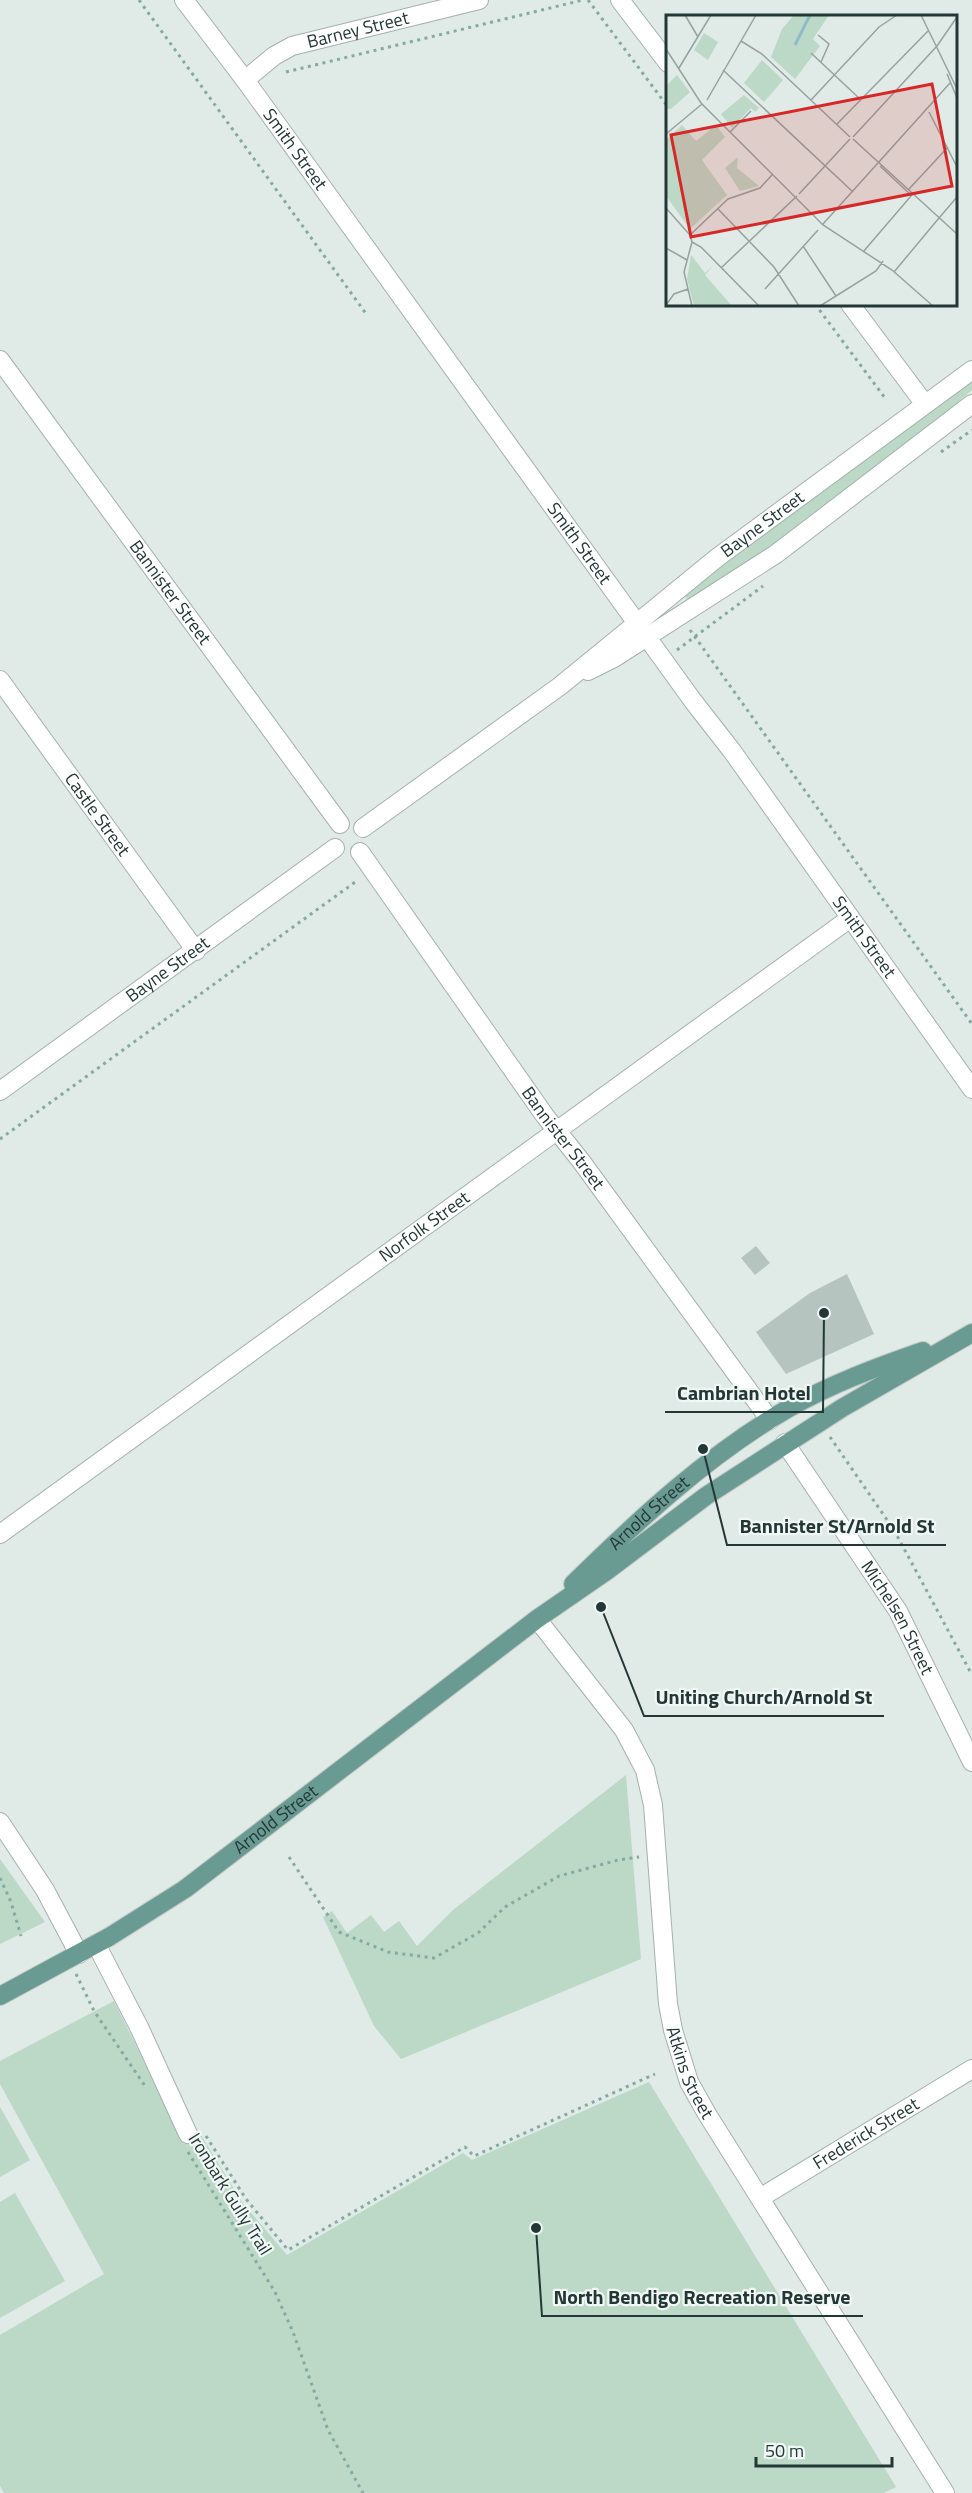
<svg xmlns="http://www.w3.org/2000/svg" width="972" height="2493" viewBox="0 0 972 2493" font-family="'Titillium Web',sans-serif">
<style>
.green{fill:#bbd9c6}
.building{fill:#b6c4c0}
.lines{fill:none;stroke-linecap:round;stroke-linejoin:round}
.minor-casing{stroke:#a4b1ad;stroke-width:20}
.major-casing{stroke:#c1c7c6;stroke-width:20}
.path{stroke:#84aaa2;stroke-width:3;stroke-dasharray:3 4.5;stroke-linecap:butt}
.minor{stroke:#fff;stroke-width:18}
.major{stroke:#699b93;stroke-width:18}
.labels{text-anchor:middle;stroke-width:4.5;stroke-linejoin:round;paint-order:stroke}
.street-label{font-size:18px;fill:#233835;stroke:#f0f7f4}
.inset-river{fill:none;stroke:#8dbbca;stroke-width:3}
.inset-road{fill:none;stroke:#94a39f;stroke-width:1.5}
.view{fill:#d62828;fill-opacity:0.15;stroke:#d62828;stroke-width:3}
.inset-edge{fill:none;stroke:#233835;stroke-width:3}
.leader{fill:none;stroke:#233835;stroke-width:2}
.callout-dot{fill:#233835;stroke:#f0f7f4;stroke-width:2}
.callout-label{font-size:20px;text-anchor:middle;font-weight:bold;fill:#233835;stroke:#f0f7f4;stroke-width:4.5;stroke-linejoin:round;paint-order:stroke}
</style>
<rect width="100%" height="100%" fill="#e0eae6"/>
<!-- green -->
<g class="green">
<path d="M 972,378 L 972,390 C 882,468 787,537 689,602 L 683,594 Z"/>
<path d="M 626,1775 L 641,1959 L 401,2059 L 374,2026 L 323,1917 L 332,1911 L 347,1933 L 371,1915 L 384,1932 L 399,1921 L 417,1946 L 453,1910 Z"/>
<path d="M 0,1859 L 45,1922 L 0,1944 Z"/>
<path d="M 114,2001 L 184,2142 L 201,2135 L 242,2202 L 287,2255 L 463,2153 L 472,2160 L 649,2082 L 896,2487 L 884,2493 L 4,2493 L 0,2486 L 0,2335 L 104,2274 L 0,2084 L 0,2061 Z"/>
<path d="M 0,2107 L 30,2160 L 0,2177 Z"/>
<path d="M 15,2193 L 65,2281 L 0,2318 L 0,2202 Z"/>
</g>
<!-- building -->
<g class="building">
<path d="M 756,1246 L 770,1263 L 755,1275 L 741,1258 Z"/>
<path d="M 847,1274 L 874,1334 L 786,1374 L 756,1332 L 810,1293 Z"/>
</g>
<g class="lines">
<defs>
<g id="minor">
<path id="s1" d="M 184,0 L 245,80 L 693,701 L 732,751 L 972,1089"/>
<path d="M 620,0 L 668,63"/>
<path id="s2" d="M 245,80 L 274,56 L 292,46 L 479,0"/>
<path d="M 850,304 L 924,403"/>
<path id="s3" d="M 0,360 L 340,824"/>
<path d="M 588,671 L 614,658 L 776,554 L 972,404"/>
<path id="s4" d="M 0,680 L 196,951"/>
<path id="s5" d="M 363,828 L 560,686 L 718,557 L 972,370"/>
<path id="s6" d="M 360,852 L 545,1116 L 581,1161 L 770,1420"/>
<path id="s7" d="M 0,1091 L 335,848"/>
<path id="s8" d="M 785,1443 L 898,1611 L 972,1762"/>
<path id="s9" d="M 0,1534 L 849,919"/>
<path id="s10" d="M 537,1619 L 624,1730 L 645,1770 L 653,1805 L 668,2004 L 673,2030 L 689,2082 L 707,2114 L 945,2493"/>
<path d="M 0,1822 L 45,1890 L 79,1954"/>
<path d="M 96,1944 L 139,2027 L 188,2134"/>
<path id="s11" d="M 760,2198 L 972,2069"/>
</g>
<g id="major">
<path id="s12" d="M 573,1584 C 638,1520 709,1454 789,1408 C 831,1384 877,1367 923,1351"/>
<path id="s13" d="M 0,1996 L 109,1937 L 185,1889 L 537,1619 L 608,1570 L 706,1496 L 842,1408 L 972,1333"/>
</g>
</defs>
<!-- minor casing -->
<use href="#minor" class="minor-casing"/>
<!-- major casing -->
<use href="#major" class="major-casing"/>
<!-- path -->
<g class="path">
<path d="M 139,0 L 367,315"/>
<path d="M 588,0 L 668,107"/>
<path d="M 286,72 L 583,0"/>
<path d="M 815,304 L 885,398"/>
<path d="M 941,452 L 972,430"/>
<path d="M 690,630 L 972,1024"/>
<path d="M 677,650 L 763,586"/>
<path d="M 0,1139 L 358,880"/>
<path d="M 830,1437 L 894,1530 L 972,1675"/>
<path d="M 289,1857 L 339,1932 L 388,1952 L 434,1958 L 478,1933 L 505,1907 L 559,1876 L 618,1860 L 639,1857"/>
<path d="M 0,1878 L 11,1902 L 21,1936"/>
<path d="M 76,1974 L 94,2011 L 145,2086"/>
<path d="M 206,2136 L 246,2199 L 288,2250 L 465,2147 L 474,2156 L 655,2074"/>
<path d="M 188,2152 L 275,2292 L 293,2332 L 328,2430 L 363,2493"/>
</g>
<!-- minor -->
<use href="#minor" class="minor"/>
<!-- major -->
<use href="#major" class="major"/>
</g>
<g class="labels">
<!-- street labels -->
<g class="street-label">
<text dy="6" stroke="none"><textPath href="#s2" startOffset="126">Barney Street</textPath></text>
<text dy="6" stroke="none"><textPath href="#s1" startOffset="186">Smith Street</textPath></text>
<text dy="6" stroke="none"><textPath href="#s5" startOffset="502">Bayne Street</textPath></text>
<text dy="6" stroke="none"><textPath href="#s1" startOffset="672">Smith Street</textPath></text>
<text dy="6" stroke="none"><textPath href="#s3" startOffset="288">Bannister Street</textPath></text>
<text dy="6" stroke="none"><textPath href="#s4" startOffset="166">Castle Street</textPath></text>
<text dy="6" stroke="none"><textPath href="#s1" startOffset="1158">Smith Street</textPath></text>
<text dy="6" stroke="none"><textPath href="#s7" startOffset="207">Bayne Street</textPath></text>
<text dy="6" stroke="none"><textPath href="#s6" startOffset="351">Bannister Street</textPath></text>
<text dy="6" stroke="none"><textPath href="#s9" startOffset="524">Norfolk Street</textPath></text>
<text dy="6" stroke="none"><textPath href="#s12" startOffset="104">Arnold Street</textPath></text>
<text dy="6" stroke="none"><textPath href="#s8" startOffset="208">Michelsen Street</textPath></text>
<text dy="6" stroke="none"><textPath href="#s13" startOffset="328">Arnold Street</textPath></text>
<text dy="6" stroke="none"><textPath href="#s10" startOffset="494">Atkins Street</textPath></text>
<text dy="6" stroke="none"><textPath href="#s11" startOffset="124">Frederick Street</textPath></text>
<text transform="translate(230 2194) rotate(58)" y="6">Ironbark Gully Trail</text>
</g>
</g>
<!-- overview -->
<g transform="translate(666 15)">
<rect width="291" height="291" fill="#e0eae6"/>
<path d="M 128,0 L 163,0 L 147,24 L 154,31 L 129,64 L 105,42 L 116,14 ZM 38,18 L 52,27 L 42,45 L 28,35 ZM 96,45 L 117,65 L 98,87 L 78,68 ZM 11,60 L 24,77 L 5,94 L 0,94 L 0,71 ZM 78,80 L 93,93 L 89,97 L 85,93 L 66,113 L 55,99 ZM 16,110 L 30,126 L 50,110 L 59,122 L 36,145 L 61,180 L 24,214 L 0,181 L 0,125 ZM 72,142 L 71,153 L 93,171 L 74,176 L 59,153 ZM 25,240 L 39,258 L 47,251 L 39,260 L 66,291 L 28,291 L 21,264 Z" fill="#bbd9c6"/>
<path class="inset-river" d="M 129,30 L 144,0"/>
<path class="inset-road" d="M 19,0 L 32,22M 255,0 L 291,74M 152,20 L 163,29 L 155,47M 75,26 L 96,39 L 184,122M 0,34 L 35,88 L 157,210 L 226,255 L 267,291M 145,38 L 194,84M 13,53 L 45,0M 57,55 L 187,177M 281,59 L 291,83M 41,85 L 90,0M 145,85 L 213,12 L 231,0M 263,97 L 291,152M 171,109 L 262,16M 64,117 L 85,96M 0,119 L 36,89M 187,122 L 271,31 L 291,2M 187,124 L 291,219M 214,151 L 246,181M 243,174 L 282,132M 133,179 L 184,124M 0,193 L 24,220 L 26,227M 52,194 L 108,252 L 133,291M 273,203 L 291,182M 157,209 L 284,68M 24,220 L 62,184 L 94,173 L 106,160M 26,227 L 35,232 L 93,291M 26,227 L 18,257 L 26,291M 137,231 L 170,281M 0,233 L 21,245M 197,237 L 245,181M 55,253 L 131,181M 228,257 L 273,203M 99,274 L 152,215M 0,290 L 8,279 L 22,274M 154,291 L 210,256 L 217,246"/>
<path class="view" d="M 266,69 L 286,171 L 25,222 L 5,120 Z"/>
<rect width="291" height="291" class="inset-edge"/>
</g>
<!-- callouts -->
<path class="leader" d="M824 1313L823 1412H665M703 1449L727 1545H946M601 1607L644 1716H884M536 2228L542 2316H863"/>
<g class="callout-dot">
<circle cx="824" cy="1313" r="6"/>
<circle cx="703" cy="1449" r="6"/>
<circle cx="601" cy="1607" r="6"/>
<circle cx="536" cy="2228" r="6"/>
</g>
<g class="callout-label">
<text x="744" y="1400">Cambrian Hotel</text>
<text x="837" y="1533">Bannister St/Arnold St</text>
<text x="764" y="1704">Uniting Church/Arnold St</text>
<text x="702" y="2304">North Bendigo Recreation Reserve</text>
</g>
<!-- scale -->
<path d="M756 2457v9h136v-9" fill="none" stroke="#233835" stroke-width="3"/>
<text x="765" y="2457" font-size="18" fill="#233835" stroke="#f0f7f4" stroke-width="4.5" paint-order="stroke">50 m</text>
</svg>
